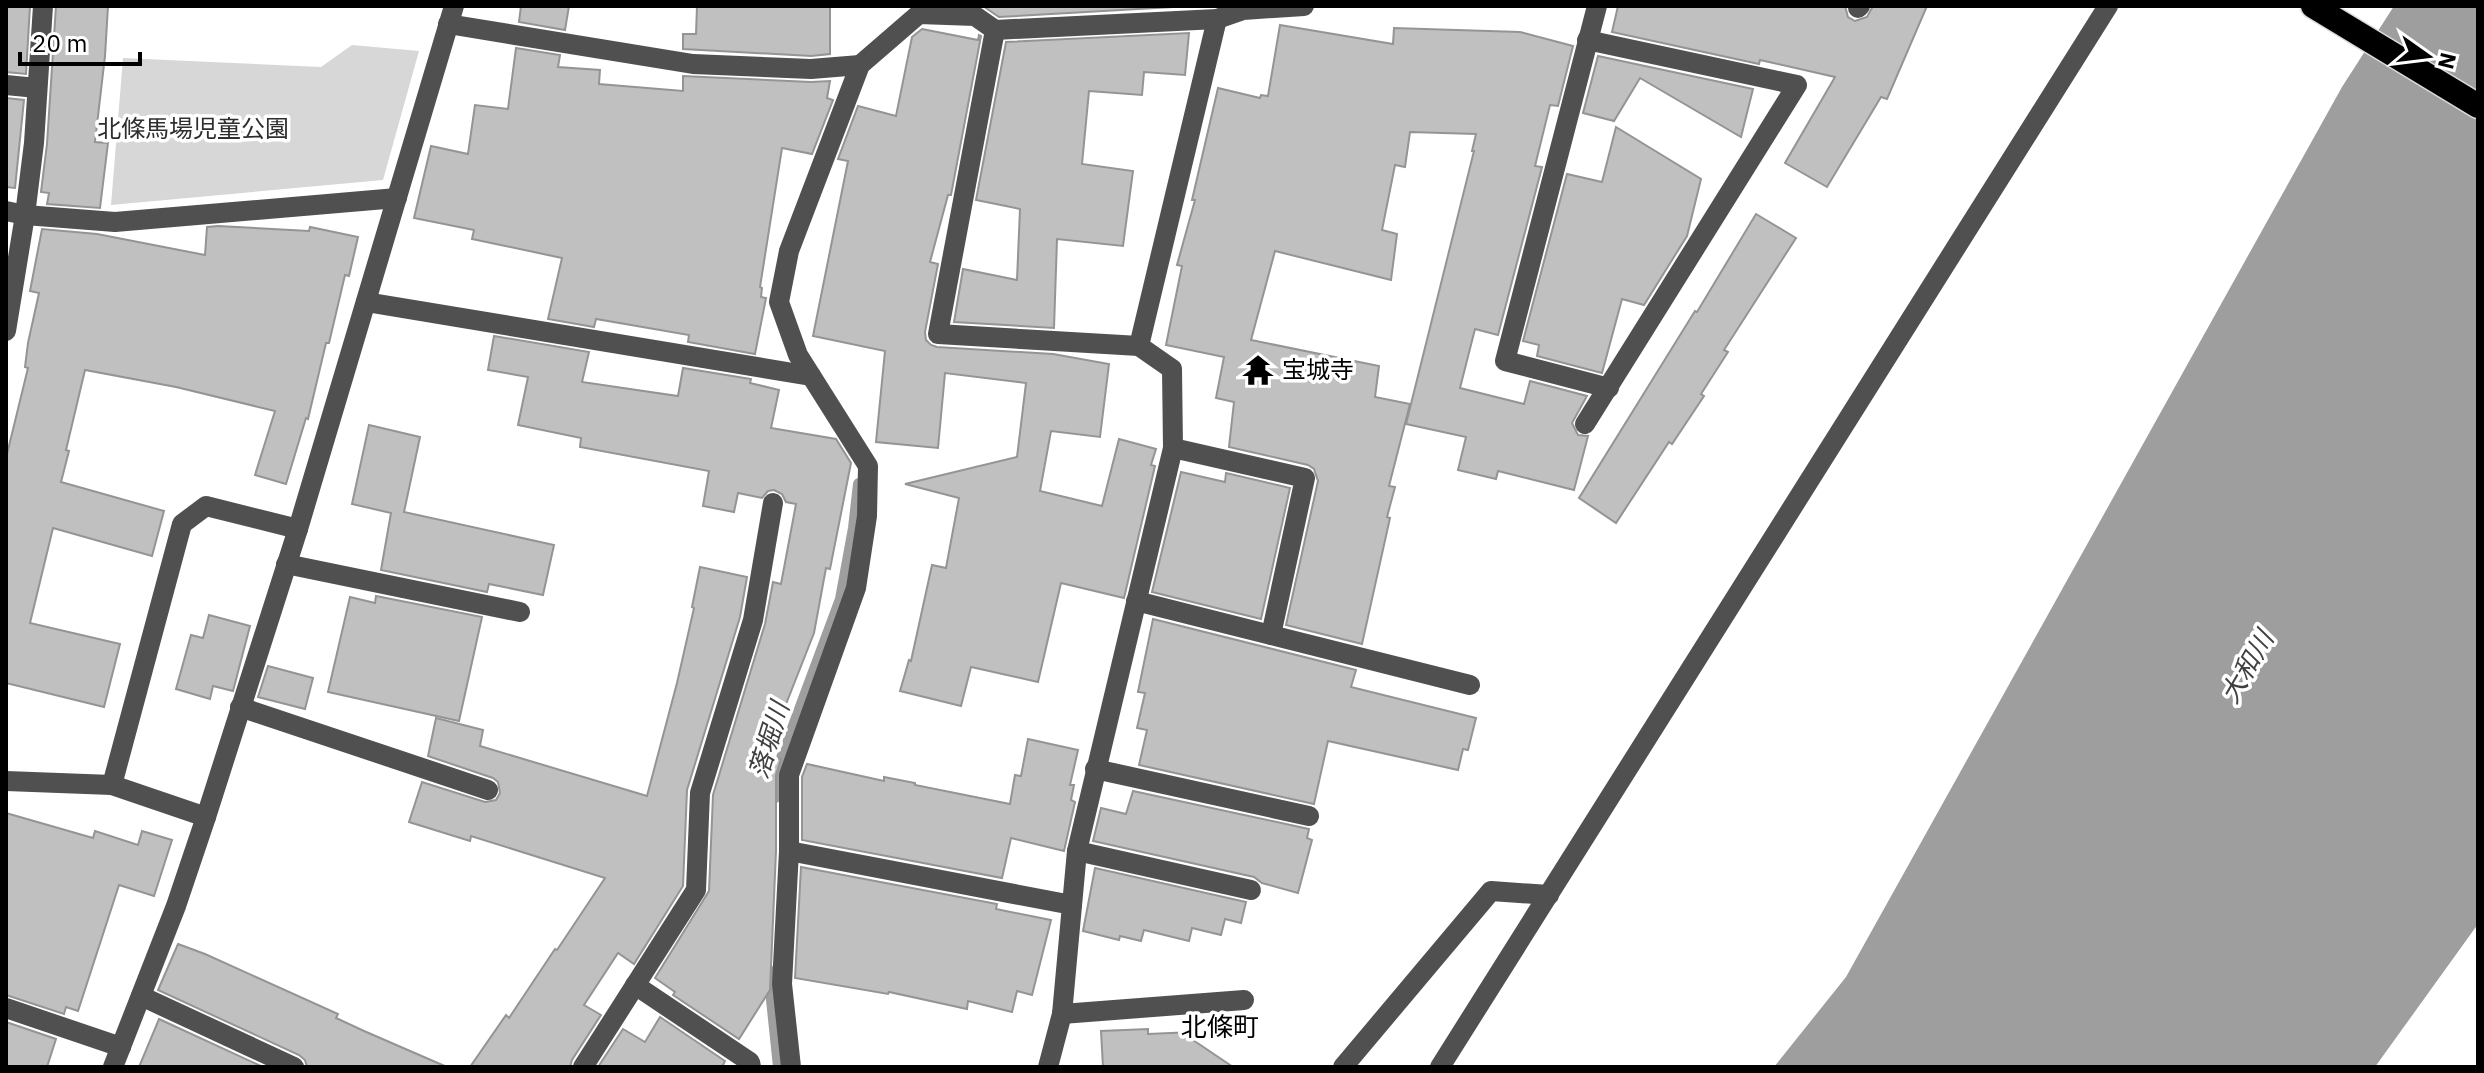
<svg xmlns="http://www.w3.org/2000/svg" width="2484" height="1073" viewBox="0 0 2484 1073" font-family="'IBM Plex Sans','Noto Sans JP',sans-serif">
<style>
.green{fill:#d7d7d7}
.water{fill:#9e9e9e}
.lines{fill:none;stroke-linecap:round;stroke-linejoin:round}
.stream{stroke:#9e9e9e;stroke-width:12}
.building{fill:#c0c0c0;stroke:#949494;stroke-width:2}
.highway-casing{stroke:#dbdbdb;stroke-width:27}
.minor{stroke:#505050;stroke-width:20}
.highway{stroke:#000;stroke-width:24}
.labels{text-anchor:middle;stroke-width:7;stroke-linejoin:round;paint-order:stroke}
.park-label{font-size:24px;fill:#2e2e2e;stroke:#fff}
.poi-label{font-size:24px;fill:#000;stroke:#fff;text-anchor:start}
.water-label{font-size:26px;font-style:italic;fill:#3f3f3f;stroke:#fff}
.neighbourhood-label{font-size:26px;fill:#000;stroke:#fff}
</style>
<rect width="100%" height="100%" fill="#fff"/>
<!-- green -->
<path class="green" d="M 352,45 L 419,51 L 383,180 L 111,205 L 123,58 L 321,67 Z"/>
<!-- water -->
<path class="water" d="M 2394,6 L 2478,6 L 2478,924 L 2375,1067 L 1774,1067 L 1846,977 L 2342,87 Z"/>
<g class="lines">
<!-- stream -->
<g class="stream">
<path d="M 775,797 L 776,774 L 841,599 L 854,528 L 859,484"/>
<path d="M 769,971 L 779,1067"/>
</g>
</g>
<!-- building -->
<g class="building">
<path d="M 6,6 L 30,6 L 26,74 L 6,72 Z"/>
<path d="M 56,6 L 108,6 L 105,56 L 95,142 L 108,143 L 100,208 L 47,204 L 49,193 L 41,192 L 47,144 Z"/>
<path d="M 521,6 L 569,6 L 565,30 L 519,22 Z"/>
<path d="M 697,6 L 830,6 L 830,54 L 811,56 L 683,49 L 683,34 L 696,34 Z"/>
<path d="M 983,6 L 1191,6 L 999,17 Z"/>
<path d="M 1618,6 L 1845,6 L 1848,17 L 1855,21 L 1867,17 L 1873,6 L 1927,6 L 1887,99 L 1881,97 L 1827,187 L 1785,163 L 1835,77 L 1760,60 L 1759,64 L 1612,32 Z"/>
<path d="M 1280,25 L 1393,44 L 1394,28 L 1520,32 L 1573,46 L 1558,106 L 1550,105 L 1535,166 L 1542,167 L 1498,335 L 1475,329 L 1460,388 L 1524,404 L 1530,381 L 1587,396 L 1572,423 L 1578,435 L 1588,436 L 1574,490 L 1498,471 L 1496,479 L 1458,470 L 1466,437 L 1406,424 L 1474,151 L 1472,151 L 1476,134 L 1410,132 L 1405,167 L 1395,165 L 1382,230 L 1397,234 L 1391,280 L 1275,251 L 1251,340 L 1379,366 L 1375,397 L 1410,404 L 1389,486 L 1395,487 L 1387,517 L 1390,518 L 1362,644 L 1286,625 L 1318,481 L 1314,469 L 1308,465 L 1229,447 L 1234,402 L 1216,398 L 1224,357 L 1166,345 L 1182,266 L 1177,265 L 1195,200 L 1192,200 L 1218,88 L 1260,98 L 1261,95 L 1268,96 Z"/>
<path d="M 922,29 L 978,40 L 979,35 L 981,36 L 951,195 L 948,195 L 930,262 L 938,264 L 925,332 L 926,340 L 931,345 L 937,347 L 1053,354 L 1109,364 L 1100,437 L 1051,431 L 1040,491 L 1102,506 L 1119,439 L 1156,449 L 1151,465 L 1155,466 L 1124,598 L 1061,583 L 1038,682 L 971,667 L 961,706 L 900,691 L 909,660 L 911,661 L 932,565 L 946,568 L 959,498 L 905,484 L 1017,457 L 1026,383 L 945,373 L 938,448 L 876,442 L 885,351 L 813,336 L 848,161 L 838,159 L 858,106 L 896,116 L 912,37 Z"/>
<path d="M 1189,33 L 1185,75 L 1144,72 L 1142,95 L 1089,91 L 1082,164 L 1133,171 L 1123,246 L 1057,239 L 1054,328 L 954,322 L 963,269 L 1017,280 L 1020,209 L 976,200 L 1006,42 Z"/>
<path d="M 516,48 L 560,55 L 558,67 L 600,70 L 599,84 L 683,91 L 683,76 L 811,82 L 830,81 L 827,98 L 833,100 L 812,154 L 782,148 L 760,287 L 762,288 L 761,297 L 766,298 L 755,354 L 688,342 L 689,335 L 596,319 L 594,327 L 548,319 L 562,258 L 472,239 L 474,230 L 414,218 L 431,146 L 468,154 L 475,105 L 508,109 Z"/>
<path d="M 1598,56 L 1753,89 L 1741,137 L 1640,78 L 1614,121 L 1583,113 Z"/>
<path d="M 6,98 L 24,100 L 15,188 L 6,187 Z"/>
<path d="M 1616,127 L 1701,179 L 1687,236 L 1644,305 L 1622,299 L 1602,373 L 1537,356 L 1539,345 L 1523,341 L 1567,174 L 1602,182 Z"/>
<path d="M 1756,214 L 1796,238 L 1724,350 L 1728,352 L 1701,394 L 1704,396 L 1672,444 L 1669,442 L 1616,523 L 1579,498 L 1695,311 L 1697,312 Z"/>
<path d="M 218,226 L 309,231 L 310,227 L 358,237 L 349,276 L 345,275 L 329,343 L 326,343 L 308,419 L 306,418 L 286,484 L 255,475 L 275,411 L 176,387 L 85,370 L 66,450 L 69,451 L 61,482 L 164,511 L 152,556 L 53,528 L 30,623 L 120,644 L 104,707 L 6,683 L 6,458 L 28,368 L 25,367 L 28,343 L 39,293 L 30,291 L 42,229 L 97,234 L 205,255 L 207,227 Z"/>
<path d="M 494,336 L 589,352 L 582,382 L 678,396 L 683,368 L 751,379 L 750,383 L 779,390 L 771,428 L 836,439 L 851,463 L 830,569 L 826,568 L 814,633 L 766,755 L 781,759 L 776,775 L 776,851 L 770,990 L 739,1039 L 673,995 L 675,992 L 655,978 L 709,891 L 713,795 L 765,624 L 773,582 L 781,584 L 796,504 L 786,502 L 782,494 L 774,490 L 768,491 L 762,498 L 738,493 L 734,512 L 703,506 L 709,471 L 580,447 L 581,438 L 518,425 L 528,377 L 488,370 Z"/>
<path d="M 369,425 L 420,437 L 404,512 L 554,545 L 543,595 L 489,584 L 487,592 L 381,570 L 391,513 L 352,504 Z"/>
<path d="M 1181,472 L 1225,482 L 1226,473 L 1290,488 L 1261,619 L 1152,592 Z"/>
<path d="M 700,567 L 747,577 L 740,617 L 687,790 L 683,886 L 634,964 L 618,953 L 584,1005 L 601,1015 L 572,1060 L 570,1067 L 470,1067 L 506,1015 L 509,1018 L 555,949 L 557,950 L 605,878 L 471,836 L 470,841 L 409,822 L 422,782 L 485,802 L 496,800 L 500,793 L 498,782 L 493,778 L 428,756 L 436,718 L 483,730 L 480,746 L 647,796 L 677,683 L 694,608 L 692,607 Z"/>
<path d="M 376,596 L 482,617 L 459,721 L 328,692 L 350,597 L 375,603 Z"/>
<path d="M 209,615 L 250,626 L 233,691 L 213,686 L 210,699 L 176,689 L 191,635 L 203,638 Z"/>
<path d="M 1153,619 L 1356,670 L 1351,687 L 1476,718 L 1468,750 L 1463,749 L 1458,770 L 1328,741 L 1314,804 L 1139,765 L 1147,730 L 1137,728 L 1145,693 L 1138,692 Z"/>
<path d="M 268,666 L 313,678 L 305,709 L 258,697 Z"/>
<path d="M 1028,739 L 1078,750 L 1070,785 L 1074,785 L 1071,800 L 1075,802 L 1064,851 L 1011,838 L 1002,878 L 802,840 L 802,777 L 807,764 L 884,781 L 884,777 L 915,783 L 915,785 L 1010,804 L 1015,775 L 1021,776 Z"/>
<path d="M 1133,791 L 1309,829 L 1307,838 L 1312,840 L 1298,893 L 1262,883 L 1254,877 L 1093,841 L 1101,808 L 1126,814 Z"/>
<path d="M 6,813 L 93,838 L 95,831 L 138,845 L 142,831 L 172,840 L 154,896 L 119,885 L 78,1011 L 66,1007 L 64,1014 L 6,995 Z"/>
<path d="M 801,867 L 997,904 L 996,909 L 1051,920 L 1032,995 L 1017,991 L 1012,1012 L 968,1001 L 967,1009 L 889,992 L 888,994 L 795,978 Z"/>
<path d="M 1095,868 L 1246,902 L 1241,923 L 1225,919 L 1221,935 L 1192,928 L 1189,941 L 1144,930 L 1141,941 L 1120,936 L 1119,940 L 1083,931 Z"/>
<path d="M 178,944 L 205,954 L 338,1014 L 336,1018 L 364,1031 L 447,1067 L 307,1067 L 305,1060 L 299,1055 L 158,990 Z"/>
<path d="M 660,1017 L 725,1061 L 722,1067 L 598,1067 L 623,1029 L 645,1042 Z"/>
<path d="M 159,1019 L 263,1067 L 139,1067 Z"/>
<path d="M 6,1022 L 56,1039 L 47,1067 L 6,1067 Z"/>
<path d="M 1148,1029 L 1148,1034 L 1193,1032 L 1193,1040 L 1233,1067 L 1103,1067 L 1101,1031 Z"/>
</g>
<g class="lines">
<defs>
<path id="highway" d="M 2313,6 L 2478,106"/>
</defs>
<!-- highway casing -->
<use href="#highway" class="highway-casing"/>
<!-- minor -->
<g class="minor">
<path d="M 1597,6 L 1505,361 L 1609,388"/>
<path d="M 1858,8 L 1860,6"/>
<path d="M 448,24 L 693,64 L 811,69 L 860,65"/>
<path d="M 995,30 L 938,334 L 1139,346"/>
<path d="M 6,85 L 37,88"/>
<path d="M 6,211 L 25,215 L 115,222 L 397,198"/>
<path d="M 366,302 L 811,376"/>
<path d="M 6,331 L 25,215 L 34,143 L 43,6"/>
<path d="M 1585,424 L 1797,85 L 1587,40"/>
<path d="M 1173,448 L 1305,478 L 1271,635"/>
<path d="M 286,564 L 520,612"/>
<path d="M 1136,601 L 1470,685"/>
<path d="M 240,707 L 488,790"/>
<path d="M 1095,769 L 1309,816"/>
<path d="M 6,781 L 112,785 L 206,817"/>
<path d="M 112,785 L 182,524 L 206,506 L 298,529"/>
<path d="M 789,851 L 1072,905"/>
<path d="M 1077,851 L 1251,890"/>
<path d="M 635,985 L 750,1062 L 751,1067"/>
<path d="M 141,996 L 294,1067"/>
<path d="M 6,1008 L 121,1047"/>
<path d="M 1062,1014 L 1244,1000"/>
<path d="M 113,1067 L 176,906 L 206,817 L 298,529 L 454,6"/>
<path d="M 583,1067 L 696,890 L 700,793 L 753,620 L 773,503"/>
<path d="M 791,1067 L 782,984 L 789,851 L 789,775 L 856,588 L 867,516 L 868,466 L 798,355 L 779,302 L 789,251 L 860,65 L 919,14 L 975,16 L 995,30 L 1217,19 L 1243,10 L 1304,6"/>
<path d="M 1048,1067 L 1062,1014 L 1077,851 L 1173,448 L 1172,369 L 1139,346 L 1217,19"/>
<path d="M 1343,1067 L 1491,891 L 1549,895"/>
<path d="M 1440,1067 L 2108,6"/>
</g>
<!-- highway -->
<use href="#highway" class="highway"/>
</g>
<!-- icons -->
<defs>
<symbol id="temple-bare" viewBox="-9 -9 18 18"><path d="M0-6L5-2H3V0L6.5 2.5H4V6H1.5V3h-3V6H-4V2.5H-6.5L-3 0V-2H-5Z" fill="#000" stroke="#fff" stroke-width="2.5" paint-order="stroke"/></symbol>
</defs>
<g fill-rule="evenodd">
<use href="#temple-bare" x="1236" y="348" width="44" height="44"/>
</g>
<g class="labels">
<!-- park labels -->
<g class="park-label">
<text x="193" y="137">北條馬場児童公園</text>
</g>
<!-- poi labels -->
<g class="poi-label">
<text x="1282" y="378">宝城寺</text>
</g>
<!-- water labels -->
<g class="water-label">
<text transform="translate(2247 667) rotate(-60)" y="9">大和川</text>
<text transform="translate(769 740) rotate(-73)" y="9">落堀川</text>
</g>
<!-- neighbourhood labels -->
<g class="neighbourhood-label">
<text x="1220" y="1036">北條町</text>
</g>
</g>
<!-- border -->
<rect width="2484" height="1073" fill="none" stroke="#000000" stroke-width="16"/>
<!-- north arrow -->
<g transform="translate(2428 56) rotate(104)" stroke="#ffffff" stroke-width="6" paint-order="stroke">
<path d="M0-6L14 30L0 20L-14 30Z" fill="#000000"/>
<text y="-12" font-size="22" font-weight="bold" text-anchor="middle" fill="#000000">N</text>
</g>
<!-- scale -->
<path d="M20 52v12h120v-12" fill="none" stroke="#000000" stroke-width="4"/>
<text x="32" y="52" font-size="24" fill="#000000" stroke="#ffffff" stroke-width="6" paint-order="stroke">20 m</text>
</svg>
